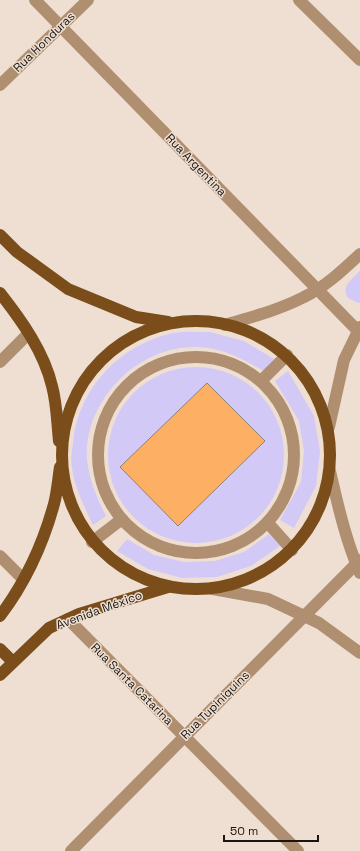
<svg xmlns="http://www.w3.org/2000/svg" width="360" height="851" viewBox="0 0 360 851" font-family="'Space Grotesk',sans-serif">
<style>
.green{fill:#d3c9f7}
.building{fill:#fdb063;stroke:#8f8276}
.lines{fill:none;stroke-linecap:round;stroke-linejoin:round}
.minor{stroke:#b08f71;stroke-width:12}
.major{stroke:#7a4d1b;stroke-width:12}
.labels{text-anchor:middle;stroke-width:3;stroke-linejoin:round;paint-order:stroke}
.street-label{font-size:12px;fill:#1a1510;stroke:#eedfd2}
</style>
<rect width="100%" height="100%" fill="#eedfd2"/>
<!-- green -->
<g class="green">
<path d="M 360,271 L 360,302 L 358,303 L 348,298 C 341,286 352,279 360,271 Z"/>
<path d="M 210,332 L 244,341 L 274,359 L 264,371 C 246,361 229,351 208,348 C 145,339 84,396 87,459 C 89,480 97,498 106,516 L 93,525 C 83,504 73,484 71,460 C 71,454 73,447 73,442 C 79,387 120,345 173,333 C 184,331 198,332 210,332 Z"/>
<circle cx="196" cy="455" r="88"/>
<path d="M 288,371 L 314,416 L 320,451 L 316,486 L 294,528 L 280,520 L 301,482 L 304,451 L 299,421 L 275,381 Z"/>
<path d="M 269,534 L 280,546 L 251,566 L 217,577 L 182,578 L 148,569 L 117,551 L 127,539 L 154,555 L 184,562 L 215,561 L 244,552 Z"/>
</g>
<!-- building -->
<path class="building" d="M 207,383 L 265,441 L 178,526 L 120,467 Z"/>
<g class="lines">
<!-- minor -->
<g class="minor">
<path d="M 35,0 L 360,333"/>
<path d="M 299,0 L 360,60"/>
<path d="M 0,85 L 88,0"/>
<path d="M 225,325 C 251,317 279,310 304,297 C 325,287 343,270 360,254"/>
<circle cx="196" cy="455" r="98"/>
<path d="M 0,362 L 28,334"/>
<path d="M 261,381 L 287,355"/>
<path d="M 329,427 L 344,360 L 360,327"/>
<path d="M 330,471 C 338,506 346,541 360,573"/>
<path d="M 268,523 L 292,550"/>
<path d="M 92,542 L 122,519"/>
<path d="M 0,556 L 23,579"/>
<path d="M 213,589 L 268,599 L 319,623 L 360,653"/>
<path d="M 68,619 L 298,851"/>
<path d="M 71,851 L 360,560"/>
</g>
<!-- major -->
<g class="major">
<path d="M 0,235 L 17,252 L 68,289 L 136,317 L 168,322"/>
<path d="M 0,293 C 22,321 44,352 52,386 C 57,404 57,423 59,441"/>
<circle cx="196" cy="455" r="134"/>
<path d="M 0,616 C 25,583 43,544 54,504 C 57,493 58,480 60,467"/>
<path d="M 0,649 L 13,662"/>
<path d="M 0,675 L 49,628 L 79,614 L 168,587"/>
</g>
</g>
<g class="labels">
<!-- street labels -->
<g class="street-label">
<text transform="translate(44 42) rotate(-44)" y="4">Rua Honduras</text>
<text transform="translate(196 165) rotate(46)" y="4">Rua Argentina</text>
<text transform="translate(99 610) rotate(-20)" y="4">Avenida México</text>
<text transform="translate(132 684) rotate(45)" y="4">Rua Santa Catarina</text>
<text transform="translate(215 705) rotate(-45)" y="4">Rua Tupiniquins</text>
</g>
</g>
<!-- scale -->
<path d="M224 835v6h94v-6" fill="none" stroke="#1a1510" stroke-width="2"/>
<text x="230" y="835" font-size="12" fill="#1a1510" stroke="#eedfd2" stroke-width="3" paint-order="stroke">50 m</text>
</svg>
